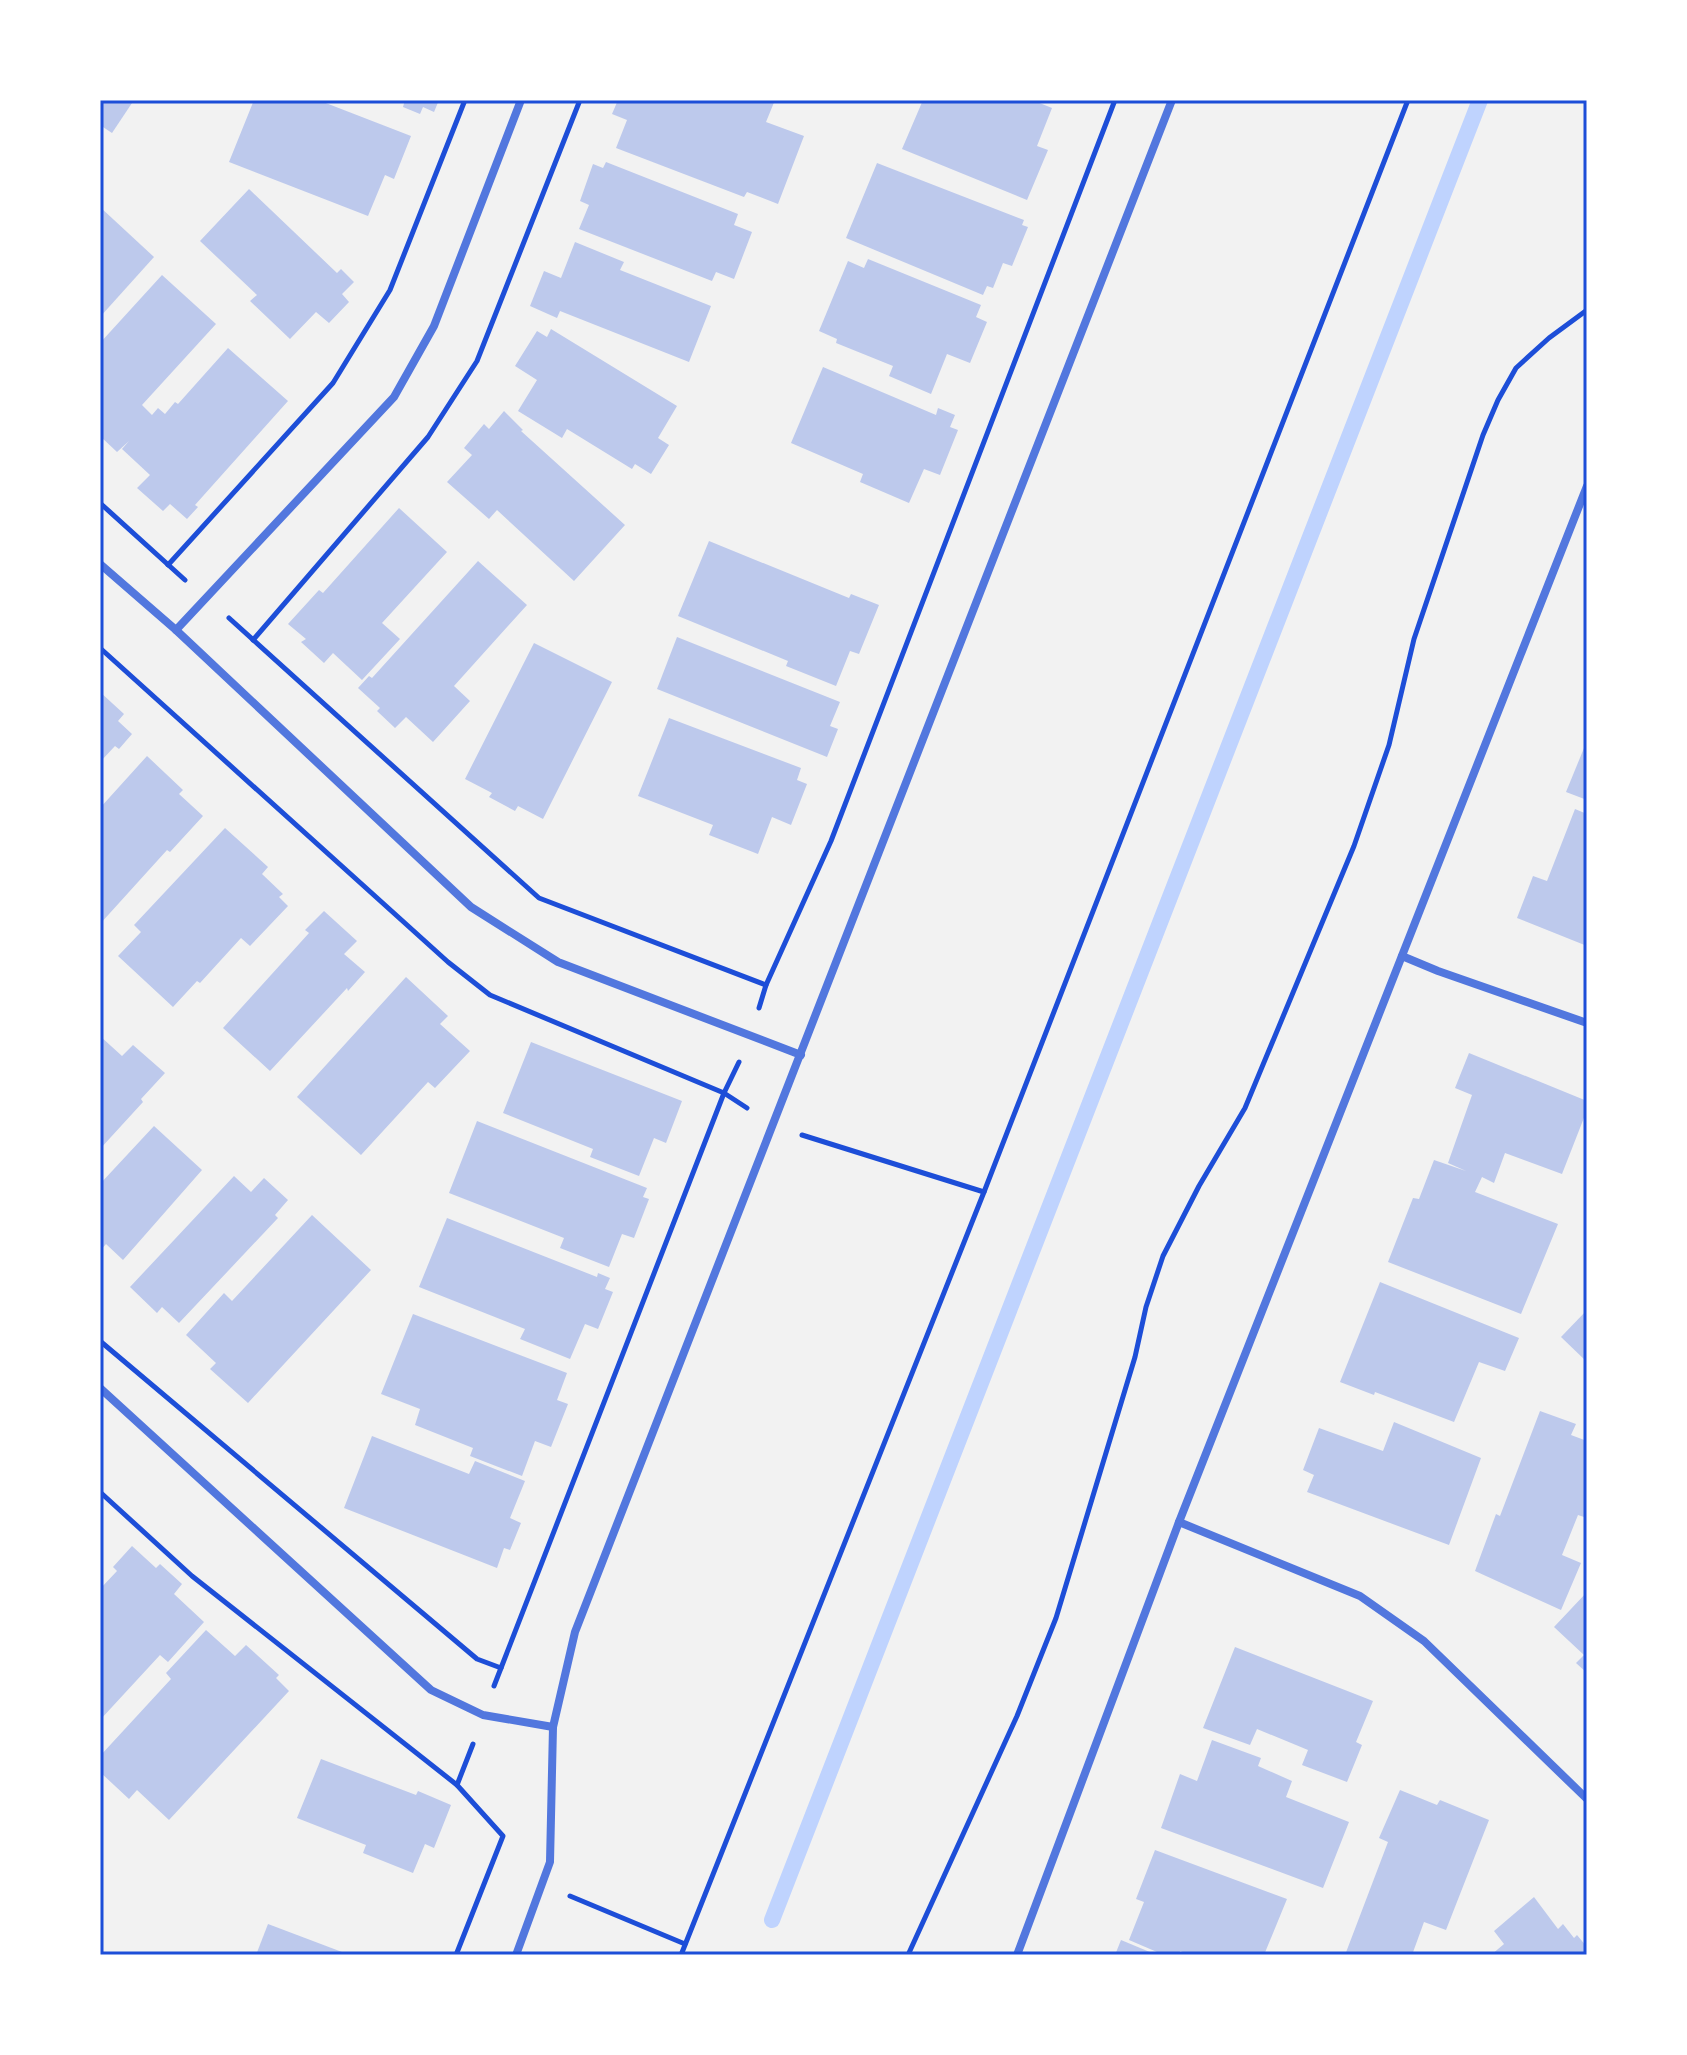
<svg xmlns="http://www.w3.org/2000/svg" width="1687" height="2055" viewBox="0 0 1687 2055" font-family="Commissioner,sans-serif">
<style>
.lines{fill:none;stroke-linecap:round;stroke-linejoin:round}
.stream{stroke:#bfd3fe;stroke-width:16}
.building{fill:#bdc9ec}
.path{stroke:#1d4ed8;stroke-width:5}
.minor{stroke:#5277de;stroke-width:8}
.neatline{fill:none;stroke:#1d4ed8;stroke-width:3}
</style>
<rect width="100%" height="100%" fill="#f2f2f2"/>
<g class="lines">
<!-- stream -->
<path class="stream" d="M 772,1920 L 1480,100"/>
</g>
<!-- building -->
<g class="building">
<path d="M 100,100 L 134,100 L 112,133 L 100,125 Z"/>
<path d="M 254,100 L 318,100 L 411,136 L 394,179 L 385,175 L 368,216 L 229,162 Z"/>
<path d="M 405,100 L 439,100 L 434,112 L 423,107 L 420,114 L 403,107 Z"/>
<path d="M 618,100 L 775,100 L 766,122 L 804,136 L 778,204 L 747,192 L 744,197 L 616,148 L 627,120 L 612,114 Z"/>
<path d="M 923,100 L 1032,100 L 1052,108 L 1037,146 L 1048,150 L 1027,200 L 902,149 Z"/>
<path d="M 606,162 L 738,214 L 734,225 L 752,232 L 734,279 L 716,272 L 712,281 L 579,229 L 589,205 L 580,201 L 593,164 L 603,168 Z"/>
<path d="M 877,163 L 1024,220 L 1022,225 L 1028,227 L 1012,266 L 1003,263 L 993,288 L 987,286 L 983,295 L 846,238 Z"/>
<path d="M 249,189 L 337,273 L 341,269 L 354,282 L 342,294 L 349,302 L 329,323 L 316,312 L 290,339 L 250,301 L 257,295 L 200,241 Z"/>
<path d="M 100,207 L 154,257 L 100,317 Z"/>
<path d="M 575,242 L 624,262 L 620,270 L 711,306 L 689,362 L 560,311 L 557,318 L 530,306 L 544,271 L 561,278 Z"/>
<path d="M 868,259 L 981,305 L 976,317 L 987,322 L 970,363 L 947,354 L 931,394 L 889,376 L 893,366 L 836,343 L 837,339 L 819,331 L 848,261 L 864,268 Z"/>
<path d="M 162,275 L 216,324 L 142,405 L 152,415 L 158,408 L 165,414 L 175,402 L 178,404 L 228,348 L 288,401 L 195,505 L 198,507 L 187,519 L 170,504 L 163,511 L 137,488 L 150,475 L 122,449 L 129,441 L 117,452 L 100,436 L 100,343 Z"/>
<path d="M 551,329 L 677,406 L 658,438 L 669,445 L 651,474 L 635,464 L 632,469 L 567,429 L 562,438 L 518,411 L 537,380 L 515,366 L 537,331 L 547,337 Z"/>
<path d="M 823,367 L 936,415 L 938,408 L 955,415 L 950,427 L 958,430 L 940,475 L 924,469 L 909,503 L 860,482 L 863,474 L 791,443 Z"/>
<path d="M 504,411 L 523,430 L 521,431 L 625,525 L 574,581 L 497,510 L 489,519 L 447,482 L 472,455 L 464,448 L 484,424 L 489,429 Z"/>
<path d="M 399,508 L 447,552 L 382,623 L 400,639 L 362,680 L 333,653 L 324,663 L 301,642 L 306,639 L 288,624 L 319,590 L 323,593 Z"/>
<path d="M 709,541 L 849,598 L 851,594 L 879,605 L 859,654 L 850,651 L 836,686 L 786,666 L 788,661 L 678,616 Z"/>
<path d="M 478,561 L 527,605 L 454,686 L 470,701 L 433,742 L 406,717 L 395,728 L 377,711 L 380,708 L 358,688 L 369,676 L 372,678 Z"/>
<path d="M 677,637 L 840,702 L 830,726 L 838,729 L 827,757 L 657,689 Z"/>
<path d="M 534,643 L 612,682 L 543,819 L 518,806 L 515,811 L 489,797 L 492,793 L 465,779 Z"/>
<path d="M 100,692 L 124,714 L 118,721 L 132,734 L 119,749 L 115,746 L 100,762 Z"/>
<path d="M 669,718 L 801,768 L 797,780 L 807,784 L 791,825 L 772,817 L 758,854 L 709,835 L 713,825 L 638,796 Z"/>
<path d="M 1584,748 L 1587,749 L 1587,800 L 1566,792 Z"/>
<path d="M 147,756 L 183,790 L 179,794 L 203,816 L 170,852 L 167,850 L 100,924 L 100,808 Z"/>
<path d="M 1575,809 L 1587,814 L 1587,946 L 1517,918 L 1533,876 L 1547,881 Z"/>
<path d="M 225,828 L 268,867 L 262,874 L 283,894 L 279,897 L 288,906 L 250,946 L 241,938 L 200,983 L 197,981 L 173,1007 L 118,956 L 141,932 L 134,925 Z"/>
<path d="M 324,911 L 357,941 L 344,954 L 365,972 L 348,991 L 347,988 L 270,1071 L 223,1028 L 309,933 L 305,930 Z"/>
<path d="M 406,977 L 448,1016 L 440,1024 L 470,1051 L 435,1088 L 428,1082 L 361,1155 L 297,1097 Z"/>
<path d="M 100,1036 L 122,1056 L 133,1045 L 165,1073 L 141,1099 L 143,1102 L 100,1149 Z"/>
<path d="M 531,1042 L 682,1101 L 666,1143 L 654,1138 L 639,1176 L 590,1157 L 593,1149 L 503,1113 Z"/>
<path d="M 1469,1053 L 1587,1101 L 1587,1110 L 1562,1174 L 1505,1153 L 1494,1183 L 1482,1177 L 1475,1192 L 1558,1224 L 1521,1314 L 1388,1262 L 1413,1198 L 1419,1199 L 1434,1160 L 1466,1171 L 1448,1163 L 1472,1095 L 1455,1088 Z"/>
<path d="M 477,1121 L 647,1188 L 643,1197 L 649,1199 L 634,1238 L 622,1234 L 609,1267 L 560,1248 L 564,1238 L 449,1193 Z"/>
<path d="M 154,1126 L 202,1170 L 123,1260 L 106,1244 L 100,1251 L 100,1184 Z"/>
<path d="M 234,1176 L 251,1192 L 264,1178 L 288,1200 L 275,1215 L 278,1218 L 179,1323 L 162,1307 L 157,1313 L 130,1287 Z"/>
<path d="M 312,1215 L 371,1270 L 248,1403 L 210,1369 L 216,1363 L 186,1335 L 224,1293 L 232,1301 Z"/>
<path d="M 447,1218 L 597,1277 L 598,1273 L 610,1278 L 605,1289 L 613,1292 L 598,1329 L 585,1324 L 570,1359 L 520,1339 L 525,1329 L 419,1287 Z"/>
<path d="M 1380,1282 L 1519,1338 L 1505,1371 L 1479,1362 L 1454,1422 L 1375,1392 L 1374,1395 L 1340,1382 Z"/>
<path d="M 1587,1310 L 1587,1362 L 1561,1337 Z"/>
<path d="M 413,1314 L 567,1373 L 557,1400 L 568,1404 L 551,1447 L 535,1441 L 522,1476 L 470,1456 L 473,1448 L 415,1425 L 420,1409 L 381,1394 Z"/>
<path d="M 1540,1411 L 1576,1424 L 1571,1435 L 1587,1441 L 1587,1518 L 1578,1515 L 1562,1555 L 1581,1563 L 1561,1610 L 1475,1571 L 1496,1514 L 1500,1516 Z"/>
<path d="M 1394,1422 L 1481,1458 L 1449,1545 L 1307,1492 L 1314,1475 L 1303,1470 L 1319,1428 L 1383,1451 Z"/>
<path d="M 372,1436 L 469,1474 L 475,1461 L 525,1481 L 510,1518 L 521,1523 L 510,1550 L 504,1548 L 497,1568 L 344,1508 Z"/>
<path d="M 132,1546 L 156,1568 L 160,1564 L 182,1584 L 174,1594 L 204,1622 L 168,1662 L 160,1655 L 100,1720 L 100,1589 L 117,1571 L 113,1567 Z"/>
<path d="M 1587,1592 L 1587,1673 L 1576,1663 L 1584,1655 L 1554,1627 Z"/>
<path d="M 206,1630 L 235,1656 L 246,1645 L 279,1675 L 276,1678 L 289,1691 L 169,1820 L 137,1790 L 129,1799 L 100,1772 L 100,1756 L 171,1679 L 166,1673 Z"/>
<path d="M 1235,1647 L 1373,1701 L 1356,1742 L 1362,1745 L 1347,1782 L 1302,1765 L 1308,1750 L 1257,1729 L 1250,1745 L 1203,1728 Z"/>
<path d="M 1212,1740 L 1261,1758 L 1258,1766 L 1292,1781 L 1286,1797 L 1349,1822 L 1323,1888 L 1161,1828 L 1180,1774 L 1197,1781 Z"/>
<path d="M 321,1759 L 416,1795 L 418,1791 L 451,1805 L 434,1848 L 425,1844 L 413,1873 L 363,1853 L 366,1845 L 297,1818 Z"/>
<path d="M 1400,1790 L 1437,1805 L 1440,1800 L 1489,1820 L 1446,1930 L 1424,1922 L 1412,1955 L 1345,1955 L 1388,1842 L 1379,1838 Z"/>
<path d="M 1155,1850 L 1287,1899 L 1264,1955 L 1191,1955 L 1180,1951 L 1179,1955 L 1164,1955 L 1129,1940 L 1144,1902 L 1136,1899 Z"/>
<path d="M 1534,1897 L 1558,1929 L 1563,1924 L 1574,1938 L 1577,1935 L 1587,1947 L 1587,1955 L 1491,1955 L 1504,1944 L 1494,1931 Z"/>
<path d="M 268,1924 L 350,1955 L 256,1955 Z"/>
<path d="M 1121,1940 L 1157,1955 L 1115,1955 Z"/>
</g>
<g class="lines">
<!-- path -->
<g class="path">
<path d="M 100,503 L 185,580"/>
<path d="M 168,565 L 333,383 L 390,290 L 465,100"/>
<path d="M 229,618 L 539,898 L 766,985"/>
<path d="M 253,640 L 428,437 L 477,361 L 580,100"/>
<path d="M 100,648 L 448,962 L 490,995 L 724,1093 L 747,1108"/>
<path d="M 759,1008 L 766,985 L 831,841 L 1115,100"/>
<path d="M 802,1135 L 984,1192"/>
<path d="M 100,1341 L 477,1659 L 501,1668 L 724,1093 L 739,1062"/>
<path d="M 100,1492 L 192,1576 L 457,1785"/>
<path d="M 494,1686 L 501,1668"/>
<path d="M 570,1896 L 685,1944"/>
<path d="M 456,1955 L 503,1836 L 457,1785 L 473,1744"/>
<path d="M 681,1955 L 984,1192 L 1408,100"/>
<path d="M 908,1955 L 1017,1716 L 1056,1618 L 1135,1357 L 1146,1307 L 1163,1256 L 1199,1186 L 1245,1108 L 1354,846 L 1389,745 L 1414,639 L 1483,435 L 1498,400 L 1516,368 L 1549,338 L 1587,310"/>
</g>
<!-- minor -->
<g class="minor">
<path d="M 100,564 L 176,630 L 471,907 L 558,962 L 801,1055"/>
<path d="M 176,630 L 394,397 L 434,326 L 521,100"/>
<path d="M 1402,956 L 1438,971 L 1587,1023"/>
<path d="M 100,1388 L 431,1690 L 483,1715 L 553,1727"/>
<path d="M 1179,1522 L 1360,1596 L 1424,1641 L 1587,1799"/>
<path d="M 516,1955 L 550,1862 L 553,1727 L 575,1632 L 1172,100"/>
<path d="M 1017,1955 L 1179,1522 L 1587,486"/>
</g>
</g>
<!-- border -->
<rect width="1687" height="2055" fill="none" stroke="#ffffff" stroke-width="204"/>
<rect x="102" y="102" width="1483" height="1851" class="neatline"/>
</svg>
